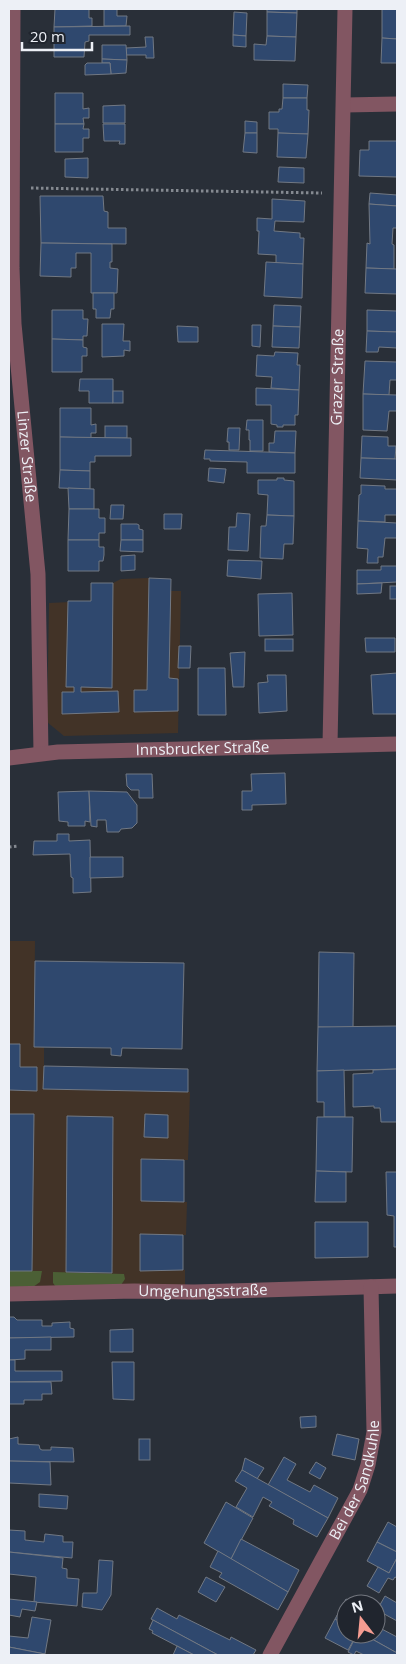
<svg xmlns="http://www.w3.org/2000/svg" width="406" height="1664" viewBox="0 0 406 1664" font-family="'Open Sans',sans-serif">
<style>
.industrial{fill:#423327}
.green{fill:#4b5f35}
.building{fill:#2f486e;stroke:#717883}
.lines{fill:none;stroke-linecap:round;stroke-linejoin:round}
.path{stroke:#858a91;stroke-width:3;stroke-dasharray:2.5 2.5;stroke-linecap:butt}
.street{stroke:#825662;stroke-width:15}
.labels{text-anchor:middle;stroke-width:4;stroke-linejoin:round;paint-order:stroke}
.street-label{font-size:15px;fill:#edf0f6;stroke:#20252e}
</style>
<rect width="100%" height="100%" fill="#292f38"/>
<!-- industrial -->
<g class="industrial">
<path d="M 149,578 L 171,579 L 170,591 L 181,591 L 178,733 L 64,736 L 47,722 L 49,603 L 91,601 L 91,583 L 113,583 L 121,579 Z"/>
<path d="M 9,941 L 35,941 L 34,1046 L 44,1047 L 44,1066 L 188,1069 L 188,1092 L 190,1092 L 188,1160 L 184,1160 L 184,1202 L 187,1202 L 186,1235 L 183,1235 L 183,1270 L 185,1270 L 185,1285 L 9,1288 Z"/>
</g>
<!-- green -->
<g class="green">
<path d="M 9,1271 L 42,1271 L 40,1282 L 33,1287 L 9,1288 Z"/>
<path d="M 53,1272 L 124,1274 L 125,1279 L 121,1285 L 56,1287 L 53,1283 Z"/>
</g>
<!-- building -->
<g class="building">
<path d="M 55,9 L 89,9 L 89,18 L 92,18 L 92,26 L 54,27 Z"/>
<path d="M 104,9 L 117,9 L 117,16 L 127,16 L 126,26 L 104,26 Z"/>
<path d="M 267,9 L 297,9 L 297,13 L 267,12 Z"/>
<path d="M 382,9 L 397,9 L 397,39 L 382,38 Z"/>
<path d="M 234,12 L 247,13 L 246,36 L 233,35 Z"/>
<path d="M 267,12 L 297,13 L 296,37 L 267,36 Z"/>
<path d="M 130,26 L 130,35 L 89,35 L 89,41 L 85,42 L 84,57 L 54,57 L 54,27 Z"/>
<path d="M 233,35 L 246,36 L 246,47 L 233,46 Z"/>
<path d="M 267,36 L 296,37 L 295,61 L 254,60 L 254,44 L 266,45 Z"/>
<path d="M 145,37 L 153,37 L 154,58 L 146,58 L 146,55 L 126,55 L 126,48 L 146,47 Z"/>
<path d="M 382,38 L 397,39 L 397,63 L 381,63 Z"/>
<path d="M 102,45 L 126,45 L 127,60 L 102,59 Z"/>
<path d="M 102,59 L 127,60 L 126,73 L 111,74 L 110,63 L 102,63 Z"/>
<path d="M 87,63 L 110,63 L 111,74 L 85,75 L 85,65 Z"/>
<path d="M 283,84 L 308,85 L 307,98 L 283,98 Z"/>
<path d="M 55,93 L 83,93 L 83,109 L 89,108 L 89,118 L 83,118 L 84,124 L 55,124 Z"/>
<path d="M 283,98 L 307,98 L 307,110 L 309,110 L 308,134 L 278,133 L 278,129 L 269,129 L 269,112 L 279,112 L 279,109 L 282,109 Z"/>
<path d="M 125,105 L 125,123 L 103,123 L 103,106 Z"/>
<path d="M 245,121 L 257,122 L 257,133 L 245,133 Z"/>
<path d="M 55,124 L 84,124 L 83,129 L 89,129 L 89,138 L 83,138 L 83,152 L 55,152 Z"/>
<path d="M 103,124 L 125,124 L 125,144 L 119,144 L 120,141 L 104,141 Z"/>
<path d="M 245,133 L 257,133 L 257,153 L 243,152 Z"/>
<path d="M 278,133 L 308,134 L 306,158 L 277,157 Z"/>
<path d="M 369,141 L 397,141 L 397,177 L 359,176 L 360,150 L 369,150 Z"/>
<path d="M 88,158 L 88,178 L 65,177 L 65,159 Z"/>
<path d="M 279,167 L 304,168 L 304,183 L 278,182 Z"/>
<path d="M 370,193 L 397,195 L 397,206 L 369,204 Z"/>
<path d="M 40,196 L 103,196 L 104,211 L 108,212 L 108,228 L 126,228 L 126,244 L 41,243 Z"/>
<path d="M 272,199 L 305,201 L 304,222 L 275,221 L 274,231 L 300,233 L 300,238 L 304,238 L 303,264 L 276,263 L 276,255 L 258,254 L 259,231 L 257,231 L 257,218 L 272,219 Z"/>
<path d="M 369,204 L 397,206 L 397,228 L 393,228 L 392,244 L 394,245 L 394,269 L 366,268 L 367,243 L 370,244 Z"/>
<path d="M 41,243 L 112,244 L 112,262 L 110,262 L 110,268 L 118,269 L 117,293 L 91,293 L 91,253 L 76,253 L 76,268 L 71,268 L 71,277 L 40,276 Z"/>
<path d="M 266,262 L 303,264 L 302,298 L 264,296 Z"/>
<path d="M 366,268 L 397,269 L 397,294 L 365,293 Z"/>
<path d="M 93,293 L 114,293 L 114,309 L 111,309 L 110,318 L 96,318 L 96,309 L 93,309 Z"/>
<path d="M 274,305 L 301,306 L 300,327 L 273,326 Z"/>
<path d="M 52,310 L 83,310 L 83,319 L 88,319 L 87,336 L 83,336 L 83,340 L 52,339 Z"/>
<path d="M 367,310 L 397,311 L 397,332 L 367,331 Z"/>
<path d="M 102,324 L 124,324 L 123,341 L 130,341 L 130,351 L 124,350 L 124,356 L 102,357 Z"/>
<path d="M 252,325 L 261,325 L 260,347 L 252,346 Z"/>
<path d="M 177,326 L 198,327 L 198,342 L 178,342 Z"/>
<path d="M 273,326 L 300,327 L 299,348 L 272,347 Z"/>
<path d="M 367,331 L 397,332 L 397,348 L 379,347 L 378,352 L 366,352 Z"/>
<path d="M 52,339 L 83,340 L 83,347 L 87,348 L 87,356 L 82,356 L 82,372 L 52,372 Z"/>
<path d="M 275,352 L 298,353 L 297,365 L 300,365 L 299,390 L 271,388 L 272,377 L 256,376 L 257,355 L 274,356 Z"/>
<path d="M 365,361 L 397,362 L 397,380 L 390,380 L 389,395 L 363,394 Z"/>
<path d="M 80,379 L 113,379 L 113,403 L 89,403 L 89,391 L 79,391 Z"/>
<path d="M 256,388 L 299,390 L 298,415 L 295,415 L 295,425 L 283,425 L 283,427 L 277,427 L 277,425 L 271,424 L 271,405 L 256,405 Z"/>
<rect x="113" y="391" width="10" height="12"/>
<path d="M 363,394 L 397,395 L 397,411 L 389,411 L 387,431 L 363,430 Z"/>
<path d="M 60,408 L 91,408 L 91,425 L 96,424 L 96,433 L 91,433 L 91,438 L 60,437 Z"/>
<path d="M 247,420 L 263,420 L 263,451 L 250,451 L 250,440 L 249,440 L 249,430 L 246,430 Z"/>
<rect x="105" y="426" width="22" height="12"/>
<path d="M 228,428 L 240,428 L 239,450 L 229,450 L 229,442 L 227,442 Z"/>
<path d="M 275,431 L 296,431 L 295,453 L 269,452 L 269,443 L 274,443 Z"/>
<path d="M 362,436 L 388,437 L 388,446 L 396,446 L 395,459 L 361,458 Z"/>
<path d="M 60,437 L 131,438 L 131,456 L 95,456 L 95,462 L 90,462 L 90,471 L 60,470 Z"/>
<path d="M 205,450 L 295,453 L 295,473 L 247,473 L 247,462 L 210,461 L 210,459 L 204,459 Z"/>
<path d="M 361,458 L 397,459 L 397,480 L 360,478 Z"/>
<path d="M 209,468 L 226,469 L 224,483 L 208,481 Z"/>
<path d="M 60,470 L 90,471 L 90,489 L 59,488 Z"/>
<path d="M 277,478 L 284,478 L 284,480 L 294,481 L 294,516 L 267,515 L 268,495 L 258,494 L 258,480 L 277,480 Z"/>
<path d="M 361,485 L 385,486 L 385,489 L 397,489 L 397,515 L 385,515 L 385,522 L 358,521 L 359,495 L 361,494 Z"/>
<path d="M 68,488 L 94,489 L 94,509 L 69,509 Z"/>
<path d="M 111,505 L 124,505 L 123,519 L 110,519 Z"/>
<path d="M 69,509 L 99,509 L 99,518 L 105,518 L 105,533 L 99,533 L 99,540 L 68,540 Z"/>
<path d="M 237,513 L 250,514 L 248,551 L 228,550 L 229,527 L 236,527 Z"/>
<path d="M 164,514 L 182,514 L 181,529 L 164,529 Z"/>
<path d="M 267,515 L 294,516 L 293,544 L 284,544 L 283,559 L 260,558 L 261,526 L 266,526 Z"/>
<path d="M 358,521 L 397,523 L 397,538 L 385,538 L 383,557 L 378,557 L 378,563 L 367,563 L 368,549 L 357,548 Z"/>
<path d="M 121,524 L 137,524 L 139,525 L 139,529 L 143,530 L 143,540 L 121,540 Z"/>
<path d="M 68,540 L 99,540 L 99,547 L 104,547 L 104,555 L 103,561 L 99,561 L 99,571 L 68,571 Z"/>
<path d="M 121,540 L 143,540 L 143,552 L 120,551 Z"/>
<path d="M 135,555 L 135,570 L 121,571 L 121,556 Z"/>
<path d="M 228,560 L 262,561 L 261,579 L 227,576 Z"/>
<path d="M 381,566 L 397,566 L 397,582 L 357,584 L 357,570 L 381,570 Z"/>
<path d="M 149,578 L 171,579 L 169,678 L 178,679 L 178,711 L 134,712 L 134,690 L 147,690 Z"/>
<path d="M 91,583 L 113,583 L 112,688 L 81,687 L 81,692 L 118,691 L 119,712 L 62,714 L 62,692 L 74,692 L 74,687 L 66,687 L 68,601 L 91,601 Z"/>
<path d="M 382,583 L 381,593 L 357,594 L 357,584 Z"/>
<rect x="390" y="586" width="7" height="13"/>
<path d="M 292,593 L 293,635 L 259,636 L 258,594 Z"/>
<path d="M 365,638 L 395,638 L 395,652 L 366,652 Z"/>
<rect x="265" y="639" width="28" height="12"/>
<path d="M 179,646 L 191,646 L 190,668 L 178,668 Z"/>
<path d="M 245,652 L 244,687 L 233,687 L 230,653 Z"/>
<path d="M 198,668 L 225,668 L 226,715 L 198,715 Z"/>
<path d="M 397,673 L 397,714 L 373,714 L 371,675 Z"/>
<path d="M 267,675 L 286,675 L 287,711 L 259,713 L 258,683 L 268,682 Z"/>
<path d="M 285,773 L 286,804 L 252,805 L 252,810 L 242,810 L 242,791 L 252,791 L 251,774 Z"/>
<path d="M 126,774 L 152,774 L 153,798 L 139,798 L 139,790 L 131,790 L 127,786 Z"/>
<path d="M 89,791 L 90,822 L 85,821 L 85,826 L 68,826 L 68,822 L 59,821 L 58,792 Z"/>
<path d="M 89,791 L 127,792 L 137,805 L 137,823 L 132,828 L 121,829 L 119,832 L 107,832 L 106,820 L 97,820 L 97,827 L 91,826 Z"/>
<path d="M 57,834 L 69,834 L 69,841 L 90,840 L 91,892 L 73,893 L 73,878 L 71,877 L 70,854 L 33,855 L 34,841 L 57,841 Z"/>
<path d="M 90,857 L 123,857 L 123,877 L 90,878 Z"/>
<path d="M 319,952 L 354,953 L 353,1028 L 318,1027 Z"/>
<path d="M 35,961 L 184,963 L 182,1049 L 122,1048 L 121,1056 L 111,1055 L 111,1048 L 34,1047 Z"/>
<path d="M 397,1026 L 397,1069 L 317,1071 L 318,1027 Z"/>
<path d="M 9,1044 L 20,1044 L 20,1067 L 37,1067 L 37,1091 L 9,1090 Z"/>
<path d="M 44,1066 L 188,1069 L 188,1092 L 43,1089 Z"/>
<path d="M 397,1069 L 397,1122 L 381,1122 L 380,1108 L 374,1108 L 374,1106 L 353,1107 L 353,1074 L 373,1073 L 373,1070 Z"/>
<path d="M 344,1070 L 345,1117 L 324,1117 L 324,1102 L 317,1102 L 317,1071 Z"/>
<path d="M 9,1114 L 34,1114 L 32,1271 L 9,1271 Z"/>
<path d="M 145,1114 L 168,1115 L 168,1138 L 144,1137 Z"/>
<path d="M 67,1116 L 113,1117 L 112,1273 L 66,1272 Z"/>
<path d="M 317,1117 L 353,1117 L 352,1172 L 316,1171 Z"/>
<path d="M 141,1159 L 184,1160 L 184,1202 L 141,1201 Z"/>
<path d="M 316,1171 L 346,1172 L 346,1202 L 315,1202 Z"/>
<path d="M 386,1172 L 397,1172 L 397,1247 L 394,1247 L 394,1216 L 387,1215 Z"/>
<path d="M 315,1222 L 368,1222 L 368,1257 L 315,1258 Z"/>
<path d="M 140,1234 L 183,1235 L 183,1270 L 140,1271 Z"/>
<path d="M 9,1317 L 14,1317 L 17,1320 L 42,1320 L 42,1326 L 52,1326 L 52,1323 L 70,1322 L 70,1328 L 74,1329 L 74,1337 L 9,1338 Z"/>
<path d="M 133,1329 L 133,1352 L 110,1352 L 110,1330 Z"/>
<path d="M 51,1337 L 51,1350 L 25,1350 L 25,1359 L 9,1360 L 9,1338 Z"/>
<path d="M 9,1360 L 15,1360 L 15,1371 L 62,1371 L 62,1381 L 9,1382 Z"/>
<path d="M 112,1362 L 134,1362 L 134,1400 L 113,1399 Z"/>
<path d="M 9,1382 L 51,1382 L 52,1394 L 42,1394 L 42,1400 L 24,1400 L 24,1404 L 9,1404 Z"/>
<path d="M 316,1416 L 316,1427 L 301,1428 L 300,1417 Z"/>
<path d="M 337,1434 L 359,1439 L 355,1460 L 332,1455 Z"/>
<path d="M 18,1437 L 18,1444 L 39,1445 L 40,1449 L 42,1450 L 51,1450 L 51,1447 L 73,1448 L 74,1462 L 9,1461 L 9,1439 Z"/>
<rect x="139" y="1439" width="11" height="21"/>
<path d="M 284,1457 L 296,1464 L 287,1480 L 310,1492 L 314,1485 L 338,1498 L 328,1518 L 268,1485 Z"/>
<path d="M 245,1458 L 264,1468 L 257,1479 L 242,1470 Z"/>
<path d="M 9,1461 L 50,1462 L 51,1485 L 9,1483 Z"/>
<path d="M 316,1462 L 326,1468 L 320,1479 L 309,1473 Z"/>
<path d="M 242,1470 L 328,1518 L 317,1537 L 293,1524 L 294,1520 L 269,1506 L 272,1502 L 263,1497 L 253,1517 L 236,1507 L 247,1488 L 235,1481 Z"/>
<path d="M 39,1494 L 68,1496 L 67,1509 L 39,1507 Z"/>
<path d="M 226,1502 L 253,1518 L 231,1559 L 204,1543 Z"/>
<path d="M 388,1522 L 397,1527 L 397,1552 L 377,1542 Z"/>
<path d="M 9,1530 L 25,1531 L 25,1540 L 44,1542 L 45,1534 L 63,1536 L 63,1542 L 73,1542 L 72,1558 L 9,1552 Z"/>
<path d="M 241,1539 L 299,1570 L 288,1592 L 231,1559 Z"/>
<path d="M 377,1542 L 397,1552 L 397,1558 L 389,1573 L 367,1561 Z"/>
<path d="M 218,1551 L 288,1592 L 278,1610 L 219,1577 L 222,1573 L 210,1567 Z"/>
<path d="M 9,1552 L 63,1558 L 62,1568 L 67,1569 L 67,1578 L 79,1579 L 77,1606 L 34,1602 L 36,1577 L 9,1574 Z"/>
<path d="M 397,1558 L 397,1578 L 395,1577 L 393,1580 L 388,1578 L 379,1593 L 367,1586 L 378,1567 L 389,1573 Z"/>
<path d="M 99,1560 L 113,1561 L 111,1595 L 102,1610 L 82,1607 L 83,1593 L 97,1593 Z"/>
<path d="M 206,1577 L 225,1587 L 216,1602 L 198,1592 Z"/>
<path d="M 385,1596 L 397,1603 L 397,1621 L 377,1610 Z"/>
<path d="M 9,1599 L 37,1602 L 35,1611 L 22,1609 L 20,1617 L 9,1615 Z"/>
<path d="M 346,1599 L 356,1604 L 346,1604 L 346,1625 L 335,1619 Z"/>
<path d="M 157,1608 L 177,1619 L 179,1615 L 230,1640 L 231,1637 L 256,1650 L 253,1655 L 218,1655 L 151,1619 Z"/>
<path d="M 32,1617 L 51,1620 L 45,1654 L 9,1647 L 9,1636 L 28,1638 Z"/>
<path d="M 335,1619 L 346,1625 L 346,1634 L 357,1634 L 348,1650 L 325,1638 Z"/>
<path d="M 153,1620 L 218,1655 L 194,1655 L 177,1646 L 152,1633 L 153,1631 L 149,1629 Z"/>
<path d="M 376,1626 L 397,1637 L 397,1653 L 363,1634 L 376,1634 Z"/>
<path d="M 357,1634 L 363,1634 L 397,1653 L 397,1655 L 364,1655 L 356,1651 L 354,1655 L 348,1652 Z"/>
<path d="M 177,1646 L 194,1655 L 173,1655 Z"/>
<path d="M 9,1647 L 45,1654 L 46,1655 L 9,1655 Z"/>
</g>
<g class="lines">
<!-- path -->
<g class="path">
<path d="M 31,188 L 322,193"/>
<path d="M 9,847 L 18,846"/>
</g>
<!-- street -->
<g class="street">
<path id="s1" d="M 13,9 L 12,268 L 14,324 L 38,574 L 41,753"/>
<path d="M 344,105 L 397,104"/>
<path id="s2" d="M 330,745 L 345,9"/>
<path id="s3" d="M 9,758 L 58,752 L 397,744"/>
<path id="s4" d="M 9,1294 L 134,1291 L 194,1292 L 397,1286"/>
<path id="s5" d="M 270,1655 L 360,1490 L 368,1465 L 374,1432 L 371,1287"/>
</g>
</g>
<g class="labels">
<!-- street labels -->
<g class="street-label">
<text dy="5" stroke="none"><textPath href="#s2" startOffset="368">Grazer Straße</textPath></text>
<text dy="5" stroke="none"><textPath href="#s1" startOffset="448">Linzer Straße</textPath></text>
<text dy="5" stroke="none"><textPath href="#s3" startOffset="194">Innsbrucker Straße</textPath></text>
<text dy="5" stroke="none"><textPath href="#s4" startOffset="194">Umgehungsstraße</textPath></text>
<text dy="5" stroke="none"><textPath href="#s5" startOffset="196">Bei der Sandkuhle</textPath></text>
</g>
</g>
<!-- border -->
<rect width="406" height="1664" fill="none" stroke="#edf0f6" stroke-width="20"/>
<!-- north arrow -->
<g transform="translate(361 1619) rotate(344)"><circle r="24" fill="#20252e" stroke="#72767e"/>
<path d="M0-4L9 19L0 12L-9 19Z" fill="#f59c91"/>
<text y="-8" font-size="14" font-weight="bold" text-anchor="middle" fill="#edf0f6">N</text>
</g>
<!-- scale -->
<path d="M22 42v8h70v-8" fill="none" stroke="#edf0f6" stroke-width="2.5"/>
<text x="30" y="42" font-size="15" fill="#edf0f6" stroke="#20252e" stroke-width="4" paint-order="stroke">20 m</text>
</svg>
